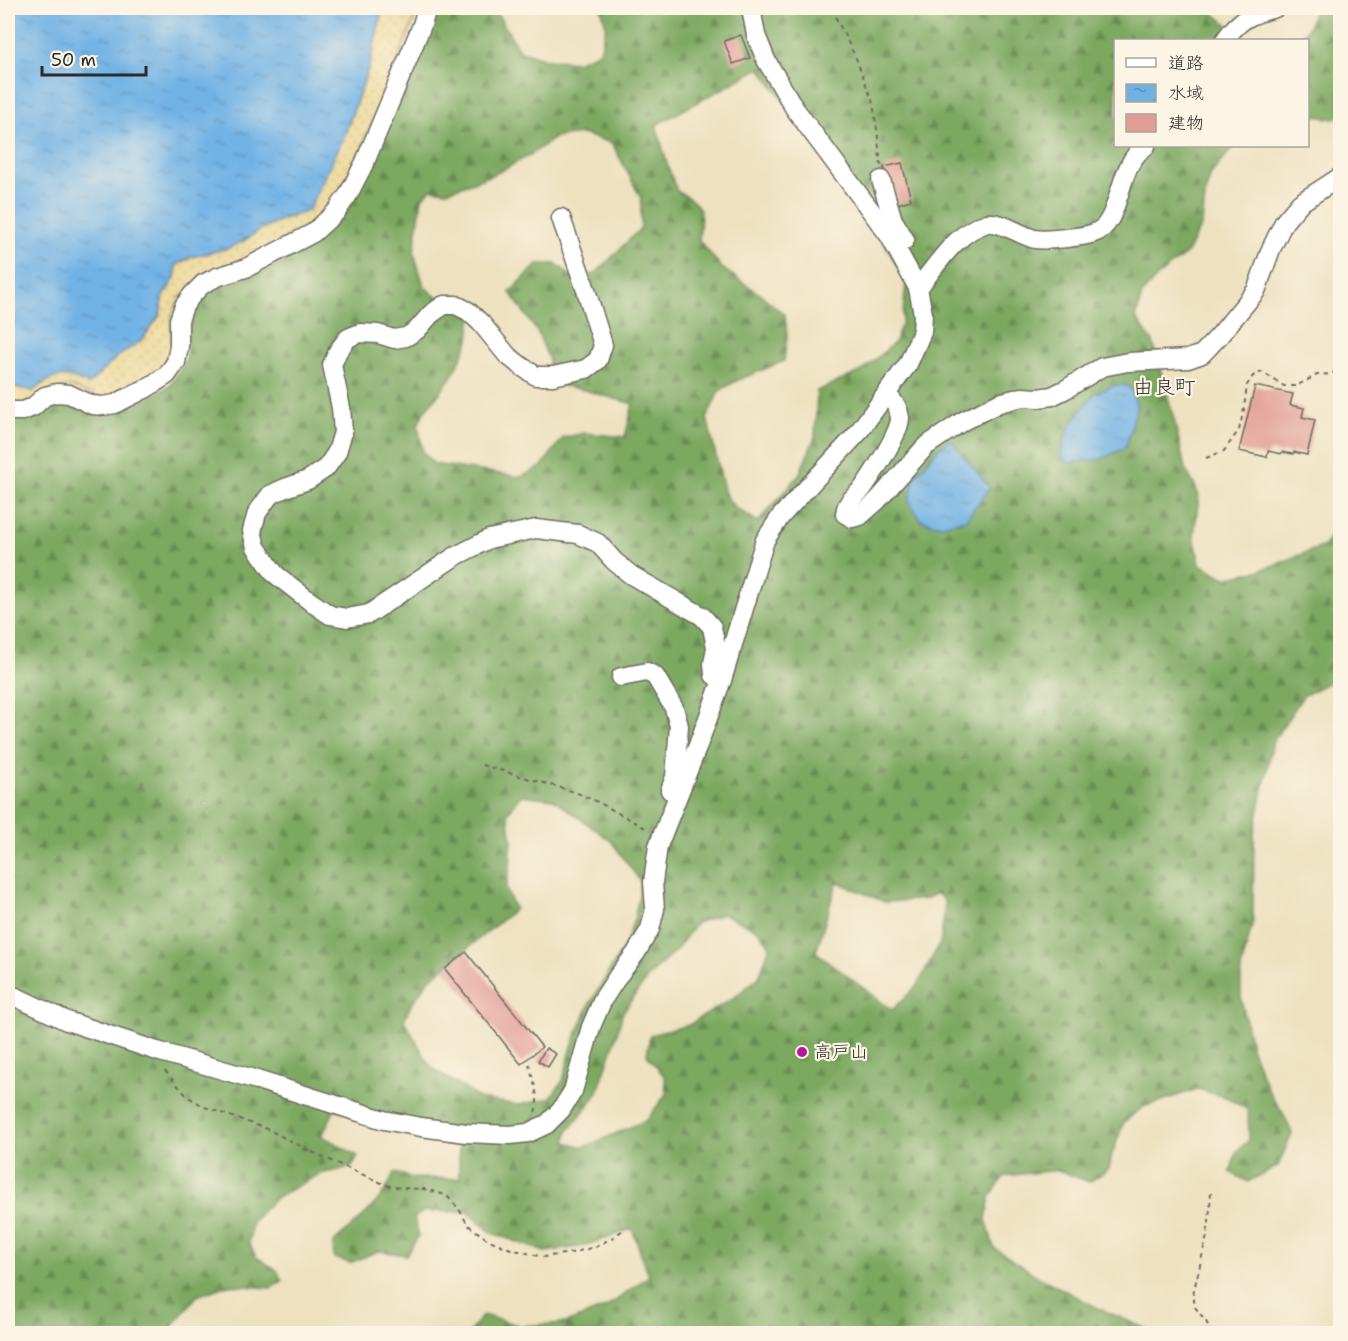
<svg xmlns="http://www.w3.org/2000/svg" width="1348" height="1341" viewBox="0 0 1348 1341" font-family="'Shantell Sans','Klee One',sans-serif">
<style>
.forest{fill:url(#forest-firs);stroke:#546a46;stroke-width:1.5;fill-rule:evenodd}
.sand{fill:url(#sand-dots);stroke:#8c8264;stroke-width:1.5}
.water{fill:url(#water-ripples);stroke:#4e6e88;stroke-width:1.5}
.building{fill:#e29d94}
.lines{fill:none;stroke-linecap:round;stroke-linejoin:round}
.minor-casing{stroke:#6f6b5f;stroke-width:21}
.path{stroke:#6f6b5f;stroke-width:2;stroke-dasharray:4.5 4.5;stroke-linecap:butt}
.minor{stroke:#fff;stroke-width:18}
.poi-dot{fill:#b5179e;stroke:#fcf5e5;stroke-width:2}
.labels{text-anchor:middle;stroke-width:4.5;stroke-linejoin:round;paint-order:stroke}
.poi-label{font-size:18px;fill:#2b2b2b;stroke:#fcf5e5;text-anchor:start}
.quarter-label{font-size:21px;fill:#2b2b2b;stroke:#fcf5e5}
</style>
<defs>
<pattern id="forest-firs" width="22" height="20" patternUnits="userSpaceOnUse" patternTransform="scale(1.5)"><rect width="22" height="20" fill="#7ca860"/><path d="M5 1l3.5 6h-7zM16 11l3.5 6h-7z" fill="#66894f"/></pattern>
<pattern id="sand-dots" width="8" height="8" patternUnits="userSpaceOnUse" patternTransform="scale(1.5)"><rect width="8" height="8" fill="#eeda9e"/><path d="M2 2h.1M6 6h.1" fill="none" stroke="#cb8" stroke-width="1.8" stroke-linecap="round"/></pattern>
<pattern id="water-ripples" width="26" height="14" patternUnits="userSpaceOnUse" patternTransform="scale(1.5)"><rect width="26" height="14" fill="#71b2e5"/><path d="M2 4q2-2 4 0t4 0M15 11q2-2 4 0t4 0" fill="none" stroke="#5d91ba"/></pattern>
</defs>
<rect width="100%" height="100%" fill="#fcf5e5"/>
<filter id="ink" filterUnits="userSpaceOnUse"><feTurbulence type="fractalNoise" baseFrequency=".0167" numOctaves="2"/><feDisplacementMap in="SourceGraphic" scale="12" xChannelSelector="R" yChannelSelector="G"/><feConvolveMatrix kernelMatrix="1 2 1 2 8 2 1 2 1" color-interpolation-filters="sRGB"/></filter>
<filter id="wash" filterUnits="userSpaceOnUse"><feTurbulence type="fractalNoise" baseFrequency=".008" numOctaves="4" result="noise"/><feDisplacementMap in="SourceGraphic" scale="24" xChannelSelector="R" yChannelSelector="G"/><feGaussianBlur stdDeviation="1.35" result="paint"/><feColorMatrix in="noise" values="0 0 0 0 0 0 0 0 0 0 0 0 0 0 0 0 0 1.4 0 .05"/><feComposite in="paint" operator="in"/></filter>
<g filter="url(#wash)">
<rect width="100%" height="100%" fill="#ede1c0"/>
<!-- forest -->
<g class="forest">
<path d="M 437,8 L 494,8 L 519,50 L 546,59 L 576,62 L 600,52 L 606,26 L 601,8 L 1206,8 L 1226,23 L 1245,40 L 1116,40 L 1116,146 L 1234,146 L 1211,174 L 1206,190 L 1202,224 L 1186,254 L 1161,273 L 1142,294 L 1136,318 L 1153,342 L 1175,423 L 1185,469 L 1195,486 L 1199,496 L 1194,535 L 1200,564 L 1225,578 L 1261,570 L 1324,546 L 1337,525 L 1332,496 L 1340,472 L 1340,676 L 1303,696 L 1273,741 L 1254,833 L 1253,921 L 1241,969 L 1241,997 L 1251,1047 L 1268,1090 L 1283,1113 L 1292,1133 L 1278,1166 L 1248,1182 L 1230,1172 L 1237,1151 L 1249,1140 L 1248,1110 L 1228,1098 L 1198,1089 L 1143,1107 L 1124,1122 L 1112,1154 L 1109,1169 L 1089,1182 L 1058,1170 L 1004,1176 L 990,1197 L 986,1219 L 994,1248 L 1039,1277 L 1094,1306 L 1156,1333 L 469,1333 L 483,1315 L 521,1326 L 566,1323 L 607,1307 L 649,1276 L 632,1229 L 584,1246 L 545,1252 L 492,1233 L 467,1212 L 424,1211 L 414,1218 L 419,1235 L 406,1255 L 378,1251 L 350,1263 L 334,1258 L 333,1243 C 355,1224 384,1201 394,1173 L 414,1178 L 459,1179 L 459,1141 L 335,1109 L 322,1136 L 358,1156 L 352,1167 L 320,1174 L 275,1198 L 252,1222 L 249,1243 L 256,1257 L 277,1270 L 282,1281 L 271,1288 L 228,1285 L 197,1296 L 169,1330 L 167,1333 L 8,1334 L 8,418 L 51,401 L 65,402 L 82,412 L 103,417 L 132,407 L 170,386 L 186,359 L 188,330 L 198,303 L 220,288 L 269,269 L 314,243 L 346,212 L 376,151 L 430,35 ZM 760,68 L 881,236 L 906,283 L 902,323 L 894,343 L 862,371 L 817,391 L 815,437 L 799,475 L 758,522 L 734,507 L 725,494 L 707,418 L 719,391 L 736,381 L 784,361 L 787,336 L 785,315 L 760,294 L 722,268 L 699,240 C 701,210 706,207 677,191 L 668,167 L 656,125 ZM 582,134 L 612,143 L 641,198 L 641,228 L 595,274 L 573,278 L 557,264 L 538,264 L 510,292 L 538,333 L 549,360 L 550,383 L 584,390 L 633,404 L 625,437 L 584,433 L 563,438 L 541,467 L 521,477 L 434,464 L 423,452 L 418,425 L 425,410 L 440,393 L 455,371 L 469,341 L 471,321 L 479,309 L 470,301 L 455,295 L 442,298 L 435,296 L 424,286 L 414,253 L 422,198 L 431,189 L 447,191 L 476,181 L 497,173 L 530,155 L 556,137 ZM 521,795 L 553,799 L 611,841 L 641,882 L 635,917 L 626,943 L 589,1005 L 572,1046 L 563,1081 L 550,1098 L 519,1105 L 480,1099 L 431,1067 L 404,1020 L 411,1005 L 428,981 L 515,909 L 506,889 L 510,867 L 512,840 L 508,813 ZM 837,882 L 885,902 L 926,899 L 937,893 L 945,902 L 941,941 L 917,986 L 892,1010 L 816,952 ZM 723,914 L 758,930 L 770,946 L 759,977 L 732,999 L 689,1025 L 650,1035 L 647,1055 L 665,1077 L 666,1094 L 647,1120 L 584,1147 L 566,1142 L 568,1131 L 597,1094 L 614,1044 L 623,1012 L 648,977 L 677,949 L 696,923 Z"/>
<path d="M 1315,8 L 1340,8 L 1340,115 L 1335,119 L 1308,115 L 1308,40 L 1297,40 L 1308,28 Z"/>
</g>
<!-- sand -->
<path class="sand" d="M 383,8 L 419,8 L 358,157 L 341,192 L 331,208 L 313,223 L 181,296 C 173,311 171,315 171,332 C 171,338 172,345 171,351 C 165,379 128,389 105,400 L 69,386 L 26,405 L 8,402 L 8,386 L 33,391 C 57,373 60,373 89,383 L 117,357 L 142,340 L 160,315 L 163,296 L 175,278 L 176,266 L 191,257 L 229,248 L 245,240 L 263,228 L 281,220 L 308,211 L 344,137 L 369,67 Z"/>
<!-- water -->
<g class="water">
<path d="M 8,8 L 383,8 L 369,67 L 344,137 L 308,211 L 281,220 L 263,228 L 245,240 L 229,248 L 191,257 L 176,265 L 175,278 L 163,296 L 160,315 L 142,340 L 117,357 L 89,384 C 60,373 57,373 33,391 L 8,386 Z"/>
<path d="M 1117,385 L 1129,386 L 1137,405 L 1130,433 L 1125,448 L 1101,459 L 1068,463 L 1061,455 L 1065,439 L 1071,424 L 1095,393 Z"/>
<path d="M 951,440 L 990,488 L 965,520 L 941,525 L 921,521 L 909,501 L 915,477 L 940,446 Z"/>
</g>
<g id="blocks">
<!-- building -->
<g class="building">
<path d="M 741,35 L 750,58 L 733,64 L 724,41 Z"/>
<path d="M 902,163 L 911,200 L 894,205 L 884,167 Z"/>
<path d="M 1255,386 L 1293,394 L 1290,405 L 1304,408 L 1302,417 L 1315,420 L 1307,455 L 1294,452 L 1293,454 L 1282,452 L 1281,454 L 1268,451 L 1267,457 L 1239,451 Z"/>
<path d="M 466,952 L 542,1047 L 521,1064 L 445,969 Z"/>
<path d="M 546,1048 L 556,1054 L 548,1067 L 538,1061 Z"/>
</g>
</g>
</g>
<g filter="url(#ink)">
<use href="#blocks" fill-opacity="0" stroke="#6f6b5f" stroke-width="1.5"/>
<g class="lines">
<defs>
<g id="minor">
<path d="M 1225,40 C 1239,19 1251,14 1275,8"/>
<path d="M 881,180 L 893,220 L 905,240"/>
<path d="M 561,218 L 586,290 L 603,345 L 598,360 L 586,369 L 553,376 L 536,376 L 521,366 L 507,355 L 481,323 L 468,311 L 456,305 L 444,305 L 431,314 L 417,330 L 406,337 L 394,339 L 378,334 L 360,333 L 348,338 L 338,351 L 332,365 L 341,408 L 343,432 L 337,452 L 326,468 L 308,480 L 285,488 L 270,495 L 257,513 L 252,531 L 256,547 L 275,574 L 311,602 L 330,615 L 347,618 L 369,614 L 454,557 L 489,539 L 536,529 L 578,534 L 598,543 L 614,561 L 631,575 L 702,616 L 712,627 L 716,647 L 713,664 L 714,675 L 722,680"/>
<path d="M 918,288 C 937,265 956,232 987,223 C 1000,220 1021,236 1035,239 C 1045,241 1084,237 1094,233 C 1123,224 1115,165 1146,146"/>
<path d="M 887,395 C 894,401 899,408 900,418 C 900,433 872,475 863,488 C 855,497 846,501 845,514 L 852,518 L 860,516 L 877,501 L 926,446 L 963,421 L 999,403 L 1022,397 L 1038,398 L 1052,396 L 1066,389 L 1102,367 L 1128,362 L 1188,359 L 1202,354 L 1219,336 L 1256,291 L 1271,249 L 1284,222 L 1300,203 L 1340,177"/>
<path d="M 8,411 L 23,411 L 33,407 L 45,396 L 57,393 L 69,394 L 92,405 L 103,406 L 115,404 L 147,388 L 167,375 L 176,362 L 179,346 L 179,320 L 184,306 L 192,295 L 203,284 L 217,277 L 246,268 L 313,233 L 336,212 L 348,195 L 365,162 L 422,25 L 427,8"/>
<path d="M 621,677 L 647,672 L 655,676 L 674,708 L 679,726 L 677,751 L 675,777 L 670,790"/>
<path d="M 8,996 L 16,997 L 67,1021 L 157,1051 L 257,1080 L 384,1120 L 421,1127 L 466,1133 L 510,1135 L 528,1133 L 547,1124 L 561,1110 L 573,1091 L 591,1027 L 603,999 L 618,976 L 636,953 L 650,929 L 655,909 L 653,882 L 658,846 L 697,748 L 722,680 L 765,540 L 781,516 L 857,434 L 908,364 L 922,332 L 923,314 L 918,288 L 889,235 L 795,109 L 766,60 L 756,35 L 751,8"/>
</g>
</defs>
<!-- minor casing -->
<use href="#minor" class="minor-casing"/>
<!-- path -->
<g class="path">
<path d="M 834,8 L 836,18 L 856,58 L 873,103 L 877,130 L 881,166"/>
<path d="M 1206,458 L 1224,451 L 1239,430 L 1244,409 L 1247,385 L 1253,376 L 1262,372 L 1284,386 L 1296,386 L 1317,375 L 1330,374 L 1340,369"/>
<path d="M 482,765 L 575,792 L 598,802 L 649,830"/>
<path d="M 529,1064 C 532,1079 541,1098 535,1112"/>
<path d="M 165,1071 L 188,1097 L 205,1107 L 267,1129 L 314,1153 L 386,1185 L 401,1188 L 424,1189 L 446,1195 L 459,1209 L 468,1225 L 487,1239 L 511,1249 L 543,1257 L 571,1253 L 595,1247 L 612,1238 L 623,1230"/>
<path d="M 1211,1192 L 1209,1222 L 1206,1240 L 1193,1294 L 1195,1307 L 1207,1323 L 1211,1334"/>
</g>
<!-- minor -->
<use href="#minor" class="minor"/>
</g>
</g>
<!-- markers -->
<circle class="poi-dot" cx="802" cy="1052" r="6"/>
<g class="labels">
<!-- poi labels -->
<g class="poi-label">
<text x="814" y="1058">高戸山</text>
</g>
<!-- quarter labels -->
<g class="quarter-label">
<text x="1164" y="394">由良町</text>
</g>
</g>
<!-- margin -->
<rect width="1348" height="1341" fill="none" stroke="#fcf5e5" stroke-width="30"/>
<!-- legend -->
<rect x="1114" y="39" width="195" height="108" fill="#fcf5e5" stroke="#a8a49b" stroke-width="1.5"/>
<rect x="1126" y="58" width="30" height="9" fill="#ffffff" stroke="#a8a49b" stroke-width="1.5"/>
<text x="1168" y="69" font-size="18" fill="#2b2b2b">道路</text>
<rect x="1126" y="84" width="30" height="18" fill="url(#water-ripples)" stroke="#a8a49b" stroke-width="1.5"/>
<text x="1168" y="99" font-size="18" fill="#2b2b2b">水域</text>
<rect x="1126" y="114" width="30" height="18" fill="#e29d94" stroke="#a8a49b" stroke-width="1.5"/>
<text x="1168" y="129" font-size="18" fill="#2b2b2b">建物</text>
<!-- scale -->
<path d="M42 66v9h104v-9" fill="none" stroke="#2b2b2b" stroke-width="3"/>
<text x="51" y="66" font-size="18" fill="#2b2b2b" stroke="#fcf5e5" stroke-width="4.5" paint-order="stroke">50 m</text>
</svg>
